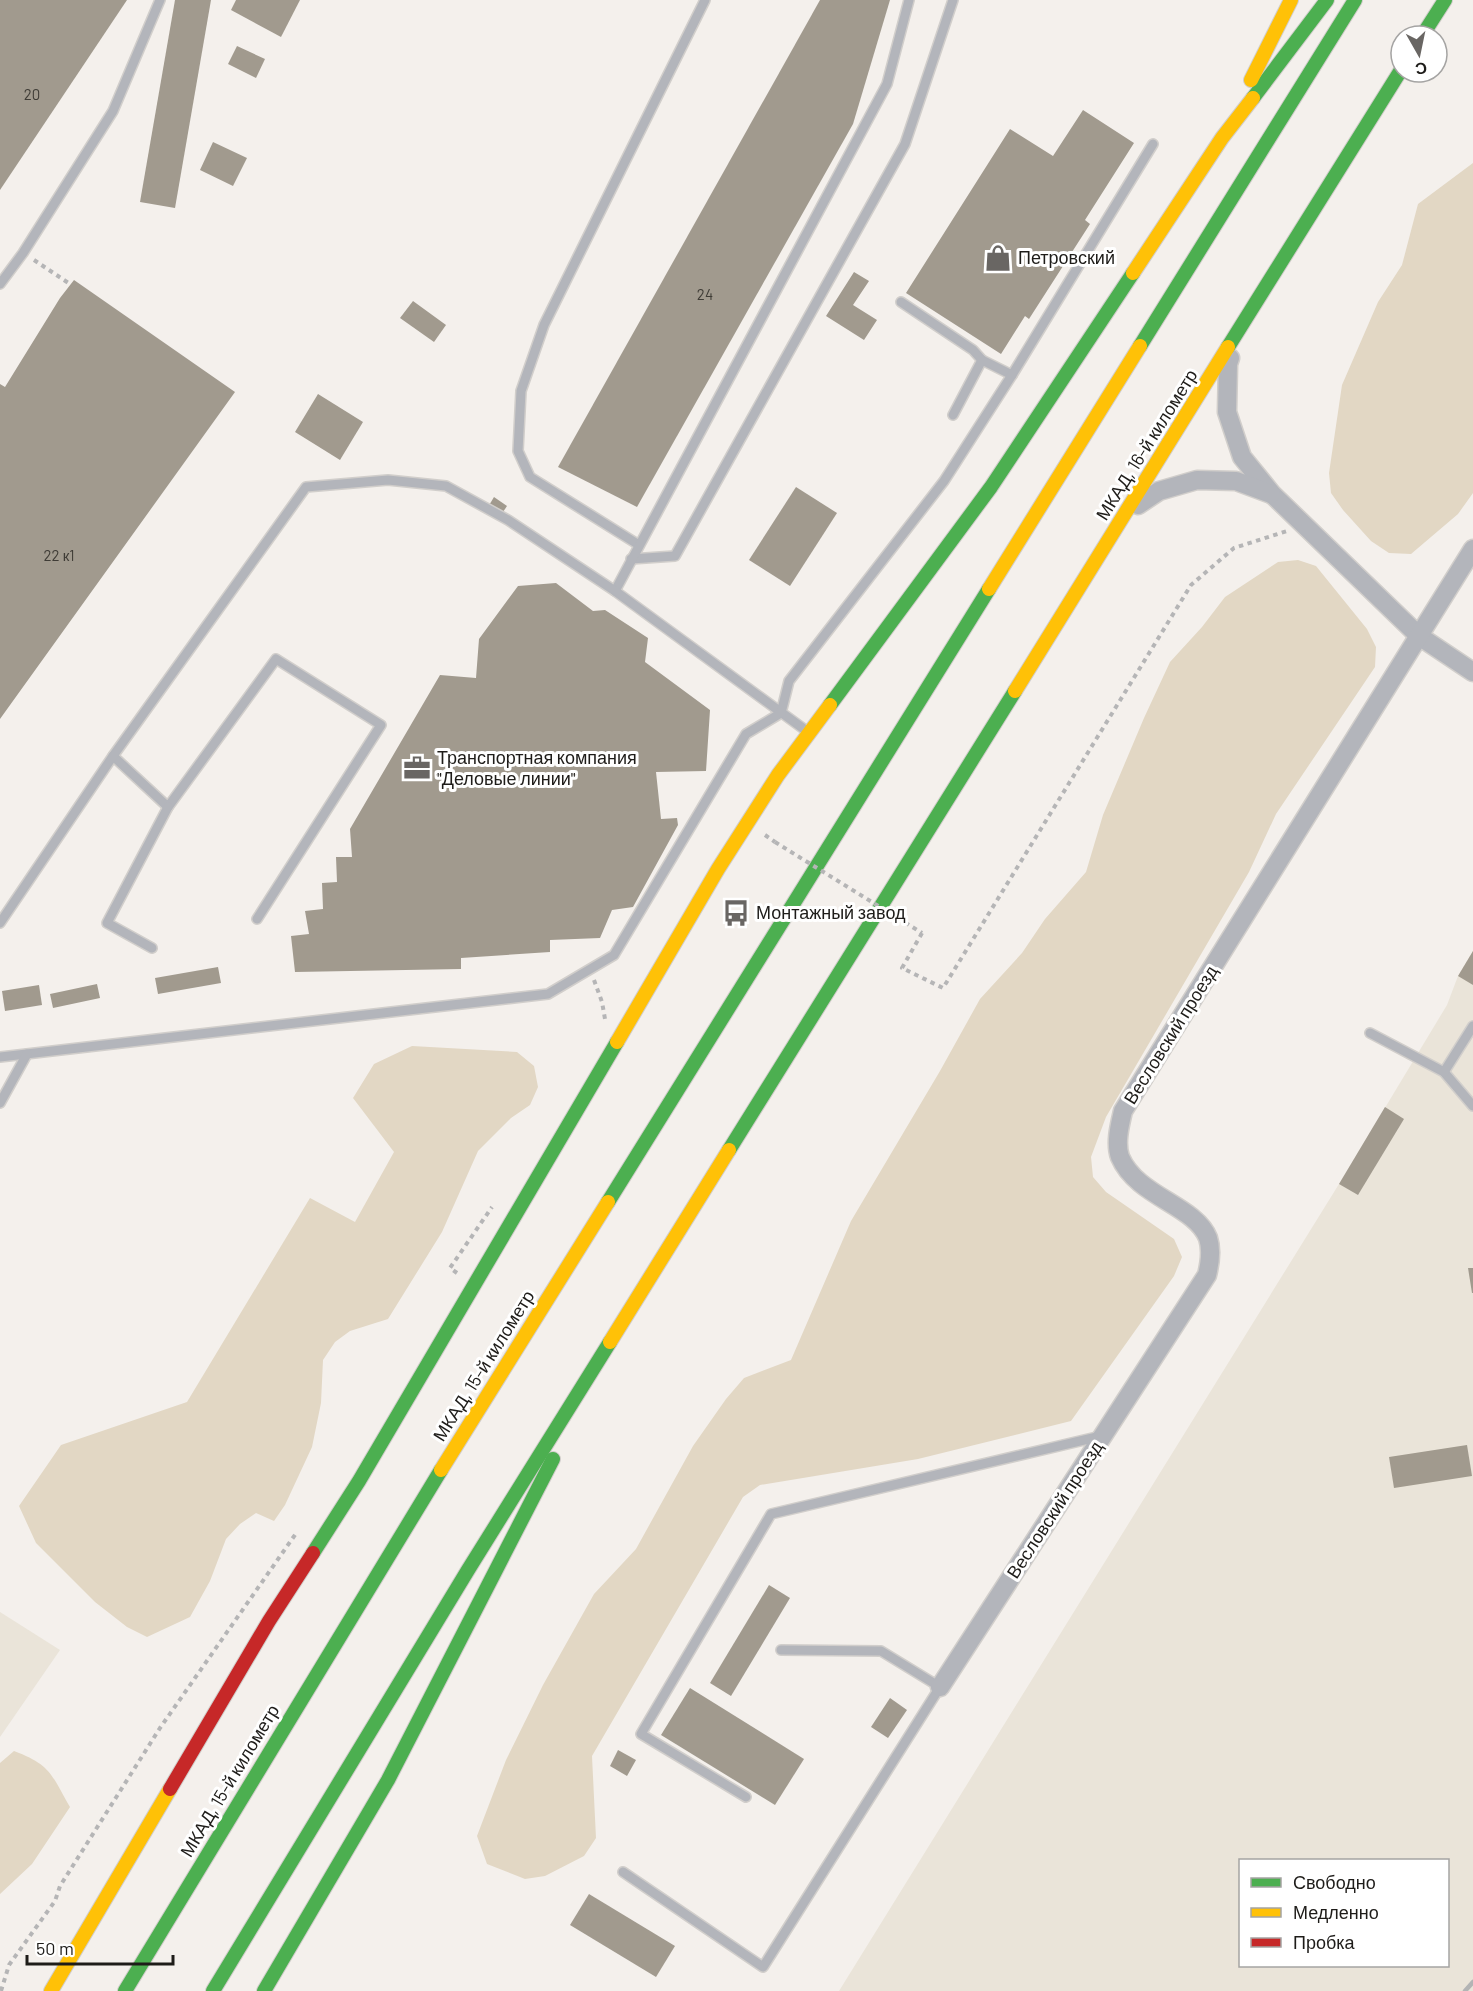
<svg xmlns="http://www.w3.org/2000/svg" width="1473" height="1991" viewBox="0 0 1473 1991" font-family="Barlow,sans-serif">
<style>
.built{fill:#eae4d9;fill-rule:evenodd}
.green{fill:#e2d7c4}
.building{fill:#a19a8e}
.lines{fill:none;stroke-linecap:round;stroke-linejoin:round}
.lane-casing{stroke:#d1cecb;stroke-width:12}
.street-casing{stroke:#d1cecb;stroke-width:21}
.fast-casing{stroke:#d1cecb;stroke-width:16}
.slow-casing{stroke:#d1cecb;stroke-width:16}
.jam-casing{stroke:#d1cecb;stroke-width:16}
.path{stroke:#b5b5b6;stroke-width:4;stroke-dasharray:4.5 4.5;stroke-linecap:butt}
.lane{stroke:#b3b5bb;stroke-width:9}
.street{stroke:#b3b5bb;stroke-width:18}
.fast{stroke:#4caf50;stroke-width:14}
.slow{stroke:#ffc107;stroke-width:14}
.jam{stroke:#c62828;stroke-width:14}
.rail{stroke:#b3b4b5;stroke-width:4.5}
.path-bridge{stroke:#b5b5b6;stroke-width:4;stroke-dasharray:4.5 4.5;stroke-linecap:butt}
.labels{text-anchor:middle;stroke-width:6;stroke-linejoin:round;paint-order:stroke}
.number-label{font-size:15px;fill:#3f3c36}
.poi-label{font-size:18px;fill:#1e1c19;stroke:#fff;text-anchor:start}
.street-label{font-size:18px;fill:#1e1c19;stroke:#fff}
</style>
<rect width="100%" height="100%" fill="#f4f0ec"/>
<!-- built -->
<g class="built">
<path d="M 1473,951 L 1473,1991 L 839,1991 L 1339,1184 L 1447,1005 L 1458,976 ZM 1240,1860 L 1448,1860 L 1448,1966 L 1240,1966 Z"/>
<path d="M 0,1612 L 60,1650 L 0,1737 Z"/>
</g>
<!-- green -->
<g class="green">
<path d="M 1473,163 L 1473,493 L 1458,514 L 1411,554 L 1389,553 L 1371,541 L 1343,510 L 1331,493 L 1329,473 L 1342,385 L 1378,302 L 1402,265 L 1418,204 Z"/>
<path d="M 1298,560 L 1316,566 L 1367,629 L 1376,647 L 1375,667 L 1276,814 L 1249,872 L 1106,1117 L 1091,1157 L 1093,1177 L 1106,1192 L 1174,1239 L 1182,1257 L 1174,1276 L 1071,1421 L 918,1459 L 760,1485 L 743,1497 L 592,1756 L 596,1838 L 584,1856 L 545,1876 L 525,1879 L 487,1864 L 477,1836 L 506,1760 L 543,1685 L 594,1594 L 636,1549 L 693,1446 L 726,1399 L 744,1378 L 791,1360 L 851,1221 L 940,1071 L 980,999 L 1022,953 L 1045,919 L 1086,872 L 1103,815 L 1144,718 L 1170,662 L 1202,627 L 1225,597 L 1278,562 Z"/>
<path d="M 412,1046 L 517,1052 L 534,1066 L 538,1087 L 530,1105 L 511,1118 L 478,1151 L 442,1232 L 388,1319 L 350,1331 L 335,1342 L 323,1360 L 321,1403 L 312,1447 L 285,1505 L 274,1521 L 256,1513 L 240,1524 L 226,1539 L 210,1581 L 190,1617 L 147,1637 L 127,1627 L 95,1602 L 36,1543 L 19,1506 L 61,1445 L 187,1402 L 310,1198 L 355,1222 L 394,1152 L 353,1098 L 374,1064 Z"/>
<path d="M 14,1751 C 51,1765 51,1774 70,1807 L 32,1864 L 0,1894 L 0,1763 Z"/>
</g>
<!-- building -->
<g class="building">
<path d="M 0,0 L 127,0 L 0,190 Z"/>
<path d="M 175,0 L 211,0 L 175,208 L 140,202 Z"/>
<path d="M 236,0 L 300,0 L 281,37 L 231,10 Z"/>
<path d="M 820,0 L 890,0 L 853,124 L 637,507 L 558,467 Z"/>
<path d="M 237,46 L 265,59 L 256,78 L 228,64 Z"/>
<path d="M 1083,110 L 1134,143 L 1085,220 L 1090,224 L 1029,319 L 1025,316 L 1001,354 L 906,293 L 1010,129 L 1053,156 Z"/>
<path d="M 213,142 L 247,158 L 233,186 L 200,170 Z"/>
<path d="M 854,272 L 869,281 L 853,305 L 877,320 L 864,340 L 826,316 Z"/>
<path d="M 74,280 L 235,392 L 0,719 L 0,384 L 5,387 L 60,298 Z"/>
<path d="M 413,301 L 446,325 L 434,342 L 400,318 Z"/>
<path d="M 318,394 L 363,422 L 340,460 L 295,432 Z"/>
<path d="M 796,487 L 837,513 L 790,586 L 749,560 Z"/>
<path d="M 494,497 L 507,506 L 501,515 L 488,507 Z"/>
<path d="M 556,583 L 593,611 L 605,610 L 648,638 L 645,662 L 710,710 L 706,771 L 656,772 L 661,819 L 677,818 L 678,825 L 633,907 L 612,910 L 600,938 L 550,940 L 550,952 L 461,958 L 461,969 L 295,972 L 291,936 L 309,934 L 305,911 L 323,909 L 322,883 L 337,882 L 336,857 L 352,857 L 350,829 L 440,675 L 476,678 L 479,639 L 518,586 Z"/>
<path d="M 1473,951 L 1473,985 L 1458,976 Z"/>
<path d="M 218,967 L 221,983 L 158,994 L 155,978 Z"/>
<path d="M 97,984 L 100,998 L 53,1008 L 50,994 Z"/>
<path d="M 39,985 L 42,1005 L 5,1011 L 2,991 Z"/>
<path d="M 1385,1107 L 1404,1119 L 1358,1195 L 1339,1184 Z"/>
<path d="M 1468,1268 L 1473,1268 L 1473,1293 L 1472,1293 Z"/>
<path d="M 1467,1445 L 1472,1476 L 1394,1488 L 1389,1457 Z"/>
<path d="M 769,1585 L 790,1598 L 731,1696 L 710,1683 Z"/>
<path d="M 690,1688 L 804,1759 L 775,1805 L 661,1735 Z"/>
<path d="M 890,1698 L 907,1710 L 888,1738 L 871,1727 Z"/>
<path d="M 618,1750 L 636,1760 L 627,1776 L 610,1766 Z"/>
<path d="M 589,1894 L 675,1946 L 656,1977 L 570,1925 Z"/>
</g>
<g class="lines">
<defs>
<g id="lane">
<path d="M 0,284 L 23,253 L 113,111 L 160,0"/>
<path d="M 901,302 L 973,350 L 982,360"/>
<path d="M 953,415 L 982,360 L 1012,375"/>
<path d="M 639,545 L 530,477 L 518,451 L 521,391 L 544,325 L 705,0"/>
<path d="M 631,559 L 675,556 L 905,144 L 953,0"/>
<path d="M 615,591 L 887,84 L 909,0"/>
<path d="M 113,756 L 168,807 L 276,659 L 381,725 L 257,919"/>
<path d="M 0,923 L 113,756 L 306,487 L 388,480 L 446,486 L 508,520 L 615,591 L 808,732"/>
<path d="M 152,948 L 107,923 L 168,807"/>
<path d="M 1370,1033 L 1444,1072 L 1473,1106"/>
<path d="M 0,1057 L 548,994 L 614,955 L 746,734 L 781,713 L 789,681 L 944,481 L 1012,375 L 1153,144"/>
<path d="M 1444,1072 L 1473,1026"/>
<path d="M 0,1103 L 27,1054"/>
<path d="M 746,1797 L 641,1734 L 771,1514 L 1101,1436"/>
<path d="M 623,1872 L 763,1967 L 940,1687 L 881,1651 L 781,1650"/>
</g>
<g id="street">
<path d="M 1230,358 L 1228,364 L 1227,412 L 1242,457 L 1272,494 L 1419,636 L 1473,672"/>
<path d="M 1138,505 L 1159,491 L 1197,480 L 1236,481 L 1271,494"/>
<path d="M 940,1687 L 1207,1275 C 1210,1263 1212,1250 1208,1238 C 1195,1205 1137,1197 1120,1157 C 1115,1143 1120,1124 1123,1111 L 1473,549"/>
</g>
<g id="fast">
<path d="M 1422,36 L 1445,0"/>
<path d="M 1253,98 L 1327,0"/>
<path d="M 1140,346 L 1355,0"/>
<path d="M 1228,347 L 1401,70"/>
<path d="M 830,705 L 991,487 L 1133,273"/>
<path d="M 729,1150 L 1015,691"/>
<path d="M 608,1202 L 989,589"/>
<path d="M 313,1553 L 359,1481 L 617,1042"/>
<path d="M 125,1991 L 441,1470"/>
<path d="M 213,1991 L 468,1570 L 610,1342"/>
<path d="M 264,1991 L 388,1780 L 553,1459"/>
</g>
<g id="slow">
<path d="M 1251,80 L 1291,0"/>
<path d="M 1133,273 L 1222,138 L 1253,98"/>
<path d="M 989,589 L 1140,346"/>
<path d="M 1015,691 L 1228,347"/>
<path d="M 617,1042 L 718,869 L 778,775 L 830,705"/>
<path d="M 610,1342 L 729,1150"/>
<path d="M 441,1470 L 608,1202"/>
<path d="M 51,1991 L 170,1789"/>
</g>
<path id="jam" d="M 170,1789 L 269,1621 L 313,1553"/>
</defs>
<!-- lane casing -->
<use href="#lane" class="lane-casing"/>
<!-- street casing -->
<use href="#street" class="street-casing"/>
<!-- fast casing -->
<use href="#fast" class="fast-casing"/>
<!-- slow casing -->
<use href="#slow" class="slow-casing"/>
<!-- jam casing -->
<use href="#jam" class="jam-casing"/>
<!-- path -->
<g class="path">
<path d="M 34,260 L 70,284"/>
<path d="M 765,835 L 775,842"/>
<path d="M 922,933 L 902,968 L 943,988 L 1191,585 L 1234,548 L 1287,531"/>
<path d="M 594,980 L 602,1002 L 605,1019"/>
<path d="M 457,1273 L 450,1268 L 492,1207"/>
<path d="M 1,1991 L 9,1965 L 55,1901 L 60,1886 L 160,1728 L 297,1532"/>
</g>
<!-- lane -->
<use href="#lane" class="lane"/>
<!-- street -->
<use href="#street" class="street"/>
<!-- fast -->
<use href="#fast" class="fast"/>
<!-- slow -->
<use href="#slow" class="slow"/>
<!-- jam -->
<use href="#jam" class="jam"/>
<!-- rail -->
<path class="rail" d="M 1465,1991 L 1473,1982"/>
<!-- path-bridge -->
<path class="path-bridge" d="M 775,842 L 922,933"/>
</g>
<!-- icons -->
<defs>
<symbol id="shop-bare" viewBox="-9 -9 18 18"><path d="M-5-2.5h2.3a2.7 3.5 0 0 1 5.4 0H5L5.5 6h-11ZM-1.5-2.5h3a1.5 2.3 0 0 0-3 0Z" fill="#696663" stroke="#fff" stroke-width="2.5" paint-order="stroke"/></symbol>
<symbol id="office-bare" viewBox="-9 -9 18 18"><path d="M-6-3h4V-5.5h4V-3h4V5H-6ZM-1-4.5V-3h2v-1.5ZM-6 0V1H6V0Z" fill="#696663" stroke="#fff" stroke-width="2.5" paint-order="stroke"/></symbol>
<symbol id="bus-bare" viewBox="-9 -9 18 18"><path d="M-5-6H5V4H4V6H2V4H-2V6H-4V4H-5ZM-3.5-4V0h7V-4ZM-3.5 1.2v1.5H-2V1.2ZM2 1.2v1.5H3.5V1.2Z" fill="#696663" stroke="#fff" stroke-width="2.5" paint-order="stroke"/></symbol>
</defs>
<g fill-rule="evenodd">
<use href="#shop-bare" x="979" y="239" width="38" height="38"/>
<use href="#office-bare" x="398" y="749" width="38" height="38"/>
<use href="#bus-bare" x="717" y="894" width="38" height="38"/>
</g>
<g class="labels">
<!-- number labels -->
<g class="number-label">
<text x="32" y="100">20</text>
<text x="705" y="300">24</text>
<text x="59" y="561">22 к1</text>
</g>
<!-- poi labels -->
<g class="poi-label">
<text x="1018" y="264">Петровский</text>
<text x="437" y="764">Транспортная компания<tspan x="437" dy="21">"Деловые линии"</tspan></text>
<text x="756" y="919">Монтажный завод</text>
</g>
<!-- street labels -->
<g class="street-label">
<text transform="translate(1147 445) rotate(-58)" y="6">МКАД, 16-й километр</text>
<text transform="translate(1171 1035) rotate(-58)" y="6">Весловский проезд</text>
<text transform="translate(484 1366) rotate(-58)" y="6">МКАД, 15-й километр</text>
<text transform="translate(1055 1510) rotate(-57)" y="6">Весловский проезд</text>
<text transform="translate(230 1781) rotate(-59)" y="6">МКАД, 15-й километр</text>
</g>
</g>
<!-- legend -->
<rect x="1239" y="1859" width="210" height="108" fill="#ffffff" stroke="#a5a4a3" stroke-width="1.5"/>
<rect x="1251" y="1878" width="30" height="9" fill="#4caf50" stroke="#a5a4a3" stroke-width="1.5"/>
<text x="1293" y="1889" font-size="18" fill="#1e1c19">Свободно</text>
<rect x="1251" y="1908" width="30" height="9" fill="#ffc107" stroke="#a5a4a3" stroke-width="1.5"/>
<text x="1293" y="1919" font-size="18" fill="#1e1c19">Медленно</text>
<rect x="1251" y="1938" width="30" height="9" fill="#c62828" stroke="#a5a4a3" stroke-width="1.5"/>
<text x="1293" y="1949" font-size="18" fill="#1e1c19">Пробка</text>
<!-- north arrow -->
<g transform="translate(1419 54) rotate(171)"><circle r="28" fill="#ffffff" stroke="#a5a4a3" stroke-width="1.5"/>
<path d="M0-4.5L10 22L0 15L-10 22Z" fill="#696663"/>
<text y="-9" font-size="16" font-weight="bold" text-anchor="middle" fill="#1e1c19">С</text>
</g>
<!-- scale -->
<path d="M27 1955v9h146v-9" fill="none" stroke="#1e1c19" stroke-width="3"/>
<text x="36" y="1955" font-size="18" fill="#1e1c19" stroke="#ffffff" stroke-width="4.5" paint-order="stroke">50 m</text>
</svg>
